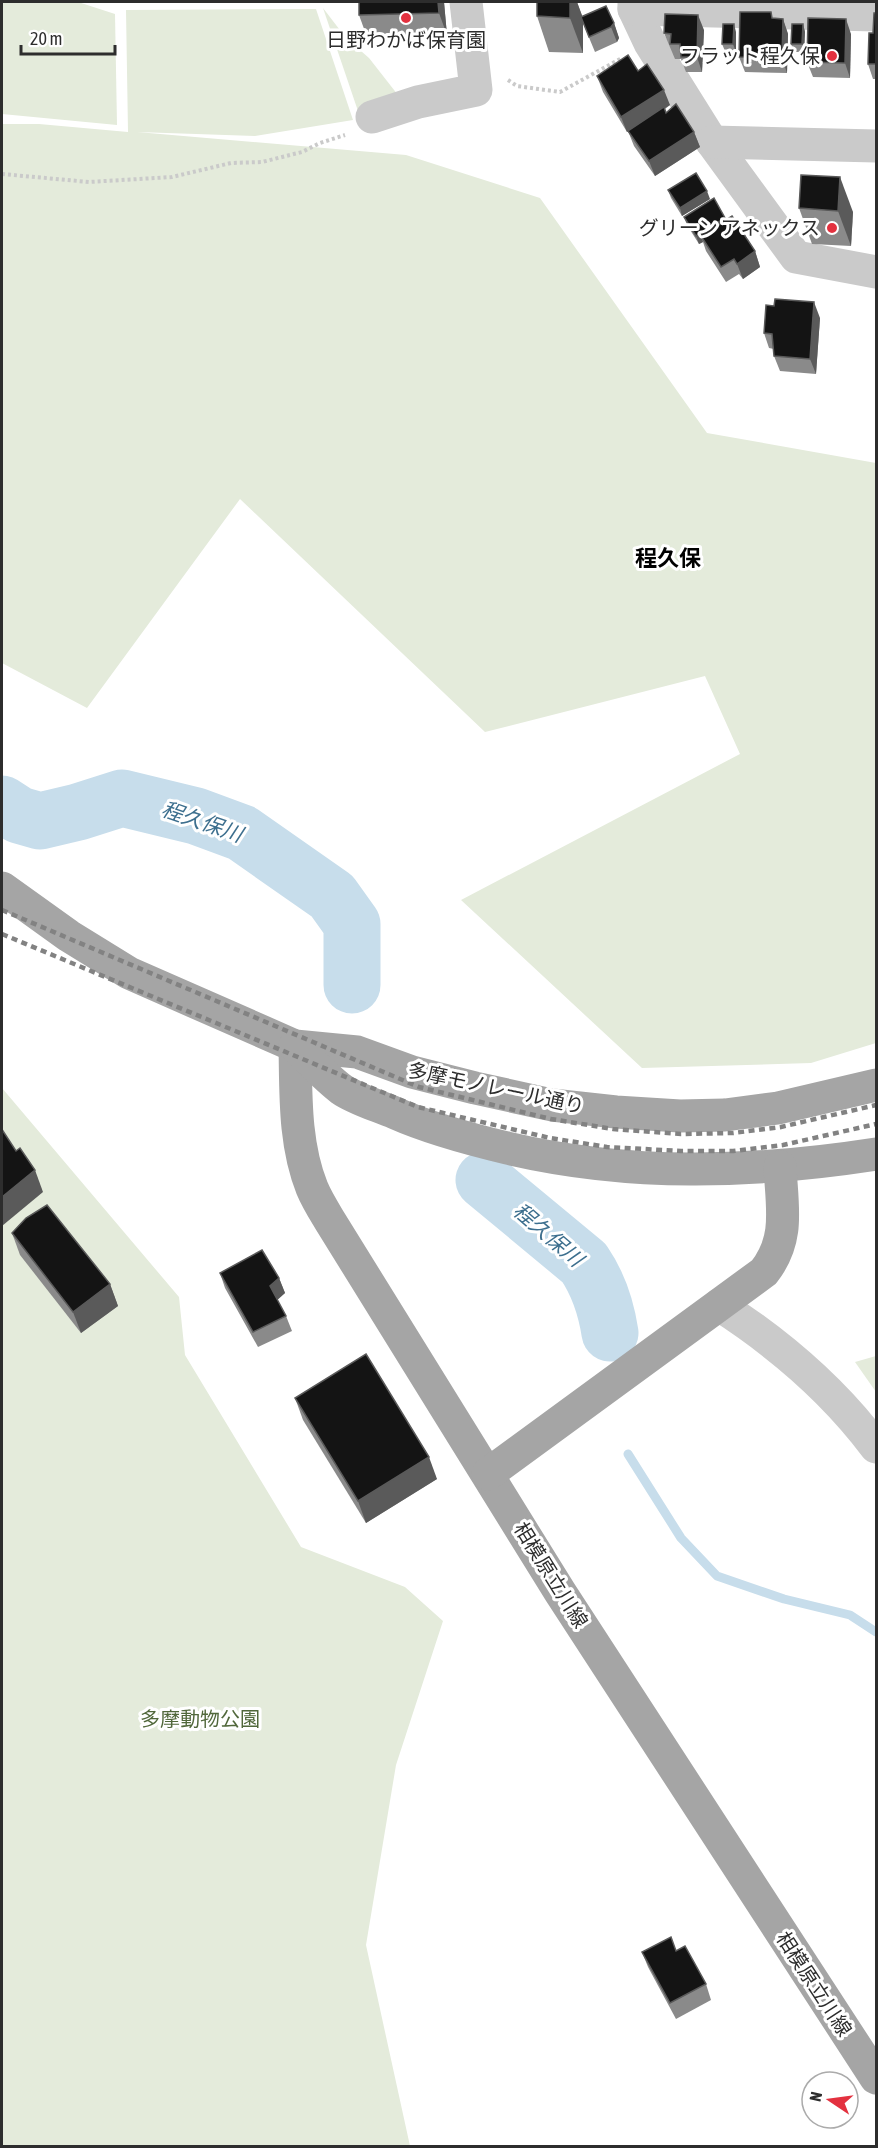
<svg xmlns="http://www.w3.org/2000/svg" width="878" height="2148" viewBox="0 0 878 2148" font-family="'Asap Condensed','Noto Sans JP',sans-serif">
<style>
.green{fill:#e4ebdb}
.lines{fill:none;stroke-linecap:round;stroke-linejoin:round}
.stream{stroke:#c7ddeb;stroke-width:9}
.river{stroke:#c7ddeb;stroke-width:57}
.path{stroke:#cacaca;stroke-width:4;stroke-dasharray:3 3;stroke-linecap:butt}
.minor{stroke:#cacaca;stroke-width:33}
.major{stroke:#a5a5a5;stroke-width:33}
.rail{stroke:#828282;stroke-width:4.5;stroke-dasharray:6 4.5;stroke-linecap:butt}
.wall{fill:#8a8a8a}
.shaded-wall{fill:#5a5a5a}
.building{fill:#141414;stroke:#5a5a5a;stroke-width:1.5}
.poi-dot{fill:#e3313f;stroke:#fff;stroke-width:2}
.labels{text-anchor:middle;stroke-width:6;stroke-linejoin:round;paint-order:stroke}
.poi-label{font-size:20px;fill:#2d2d2d;stroke:#fff;text-anchor:end}
.street-label{font-size:20px;fill:#2d2d2d;stroke:#fff}
.park-label{font-size:20px;fill:#51683b;stroke:#fff}
.water-label{font-size:21px;font-style:italic;fill:#3d6f8e;stroke:#fff}
.quarter-label{font-size:22px;font-weight:bold;fill:#000;stroke:#fff}
</style>
<rect width="100%" height="100%" fill="#fff"/>
<!-- green -->
<g class="green">
<path d="M 2,2 L 78,2 L 115,14 L 117,125 L 2,114 Z"/>
<path d="M 323,8 L 346,38 L 369,58 L 405,104 L 359,114 Z"/>
<path d="M 316,9 L 353,120 L 255,136 L 137,132 L 406,155 L 540,198 L 707,433 L 876,463 L 876,1043 L 811,1063 L 642,1068 L 461,900 L 740,754 L 705,676 L 485,732 L 240,499 L 87,708 L 2,663 L 2,124 L 39,124 L 128,132 L 126,10 Z"/>
<path d="M 2,1088 L 179,1297 L 185,1355 L 301,1547 L 405,1587 L 443,1621 L 396,1765 L 366,1945 L 410,2146 L 2,2146 Z"/>
<path d="M 876,1356 L 876,1392 L 855,1362 Z"/>
</g>
<g class="lines">
<!-- stream -->
<path class="stream" d="M 628,1454 L 681,1538 L 717,1576 L 784,1599 L 850,1615 L 876,1632"/>
<!-- river -->
<g class="river">
<path d="M 2,804 L 19,815 L 40,821 L 78,812 L 122,798 L 196,816 L 242,833 L 332,896 L 352,924 L 352,985"/>
<path d="M 484,1180 L 584,1263 C 599,1285 606,1307 610,1333"/>
</g>
<!-- path -->
<g class="path">
<path d="M 508,80 L 517,86 L 560,92 L 622,58"/>
<path d="M 2,174 L 89,182 L 172,177 L 231,163 L 262,162 L 302,152 L 320,143 L 345,135"/>
</g>
<!-- minor -->
<g class="minor">
<path d="M 634,2 L 634,9 L 650,43 L 712,142 L 796,257 L 876,272"/>
<path d="M 634,9 L 876,15"/>
<path d="M 372,117 L 418,102 L 476,90 L 466,2"/>
<path d="M 712,142 L 876,146"/>
<path d="M 719,1305 C 778,1343 834,1391 876,1447"/>
</g>
<!-- major -->
<g class="major">
<path d="M 2,888 L 69,936 L 129,973 L 295,1046 L 357,1052 L 412,1072 L 475,1088 L 552,1105 L 616,1112 L 680,1116 L 725,1115 L 778,1108 L 876,1085"/>
<path d="M 295,1046 C 296,1093 294,1143 312,1188 C 317,1200 324,1211 330,1221 L 560,1592 L 876,2078"/>
<path d="M 295,1046 C 310,1060 325,1077 341,1089 C 355,1099 379,1106 395,1113 C 431,1129 469,1139 507,1148 C 630,1177 753,1173 876,1154"/>
<path d="M 488,1474 L 764,1272 C 790,1239 782,1207 780,1167"/>
</g>
<!-- rail -->
<g class="rail">
<path d="M 2,910 L 419,1087 L 551,1119 L 613,1129 L 681,1134 L 733,1133 L 781,1127 L 876,1105"/>
<path d="M 2,934 L 418,1107 L 550,1138 L 607,1147 L 681,1151 L 733,1151 L 783,1145 L 876,1124"/>
</g>
</g>
<!-- wall -->
<g class="wall">
<path d="M 359,2 L 444,2 L 447,35 L 367,37 L 359,15 Z"/>
<path d="M 537,2 L 577,2 L 582,16 L 614,23 L 619,38 L 617,42 L 595,52 L 583,23 L 583,53 L 549,52 L 537,16 Z"/>
<path d="M 876,13 L 876,79 L 873,79 L 868,64 Z"/>
<path d="M 773,18 L 783,19 L 788,34 L 787,73 L 745,72 L 739,57 Z"/>
<path d="M 803,24 L 805,32 L 804,52 L 794,52 L 791,44 Z"/>
<path d="M 704,30 L 702,72 L 686,72 L 681,59 L 675,59 L 664,33 Z"/>
<path d="M 736,32 L 736,52 L 725,51 L 722,44 Z"/>
<path d="M 851,34 L 850,78 L 813,77 L 807,62 Z"/>
<path d="M 638,71 L 670,105 L 665,109 L 666,113 L 694,132 L 700,147 L 655,176 L 634,146 L 628,131 L 627,132 L 603,92 L 597,76 Z"/>
<path d="M 801,175 L 853,212 L 851,246 L 812,244 L 799,208 Z"/>
<path d="M 668,190 L 710,199 L 682,216 L 671,198 Z"/>
<path d="M 684,217 L 726,219 L 755,251 L 760,267 L 743,279 L 739,274 L 726,282 L 706,251 L 703,242 L 699,244 L 687,225 Z"/>
<path d="M 820,318 L 816,374 L 780,371 L 774,356 L 774,349 L 769,348 L 764,333 Z"/>
<path d="M 12,1233 L 110,1284 L 118,1306 L 81,1333 L 20,1255 Z"/>
<path d="M 220,1273 L 279,1278 L 285,1293 L 277,1300 L 286,1316 L 292,1331 L 258,1347 L 225,1288 Z"/>
<path d="M 295,1398 L 437,1479 L 366,1523 L 303,1420 Z"/>
<path d="M 642,1952 L 706,1984 L 711,2000 L 676,2019 L 648,1967 Z"/>
</g>
<!-- shaded-wall -->
<g class="shaded-wall">
<path d="M 438,2 L 444,2 L 447,35 L 439,13 Z"/>
<path d="M 570,2 L 577,2 L 583,18 L 583,53 L 570,18 Z"/>
<path d="M 698,15 L 704,30 L 702,72 L 697,57 Z"/>
<path d="M 783,19 L 788,34 L 787,73 L 782,58 Z"/>
<path d="M 846,19 L 851,34 L 850,78 L 845,63 Z"/>
<path d="M 614,23 L 619,38 L 617,42 L 611,27 Z"/>
<path d="M 734,24 L 736,32 L 736,52 L 733,44 Z"/>
<path d="M 803,24 L 805,32 L 804,52 L 802,44 Z"/>
<path d="M 664,90 L 670,105 L 627,132 L 621,117 Z"/>
<path d="M 694,132 L 700,147 L 655,176 L 649,161 Z"/>
<path d="M 840,177 L 853,212 L 851,246 L 838,211 Z"/>
<path d="M 707,191 L 710,199 L 682,216 L 680,208 Z"/>
<path d="M 725,218 L 728,226 L 701,236 L 703,242 L 699,244 L 696,236 Z"/>
<path d="M 755,251 L 760,267 L 743,279 L 737,264 Z"/>
<path d="M 814,302 L 820,318 L 816,374 L 810,359 Z"/>
<path d="M 35,1170 L 43,1192 L 2,1226 L 2,1197 Z"/>
<path d="M 279,1278 L 285,1293 L 275,1302 L 270,1286 Z"/>
<path d="M 110,1284 L 118,1306 L 81,1333 L 73,1312 Z"/>
<path d="M 429,1457 L 437,1479 L 366,1523 L 358,1501 Z"/>
</g>
<!-- building -->
<g class="building">
<path d="M 359,2 L 438,2 L 439,13 L 359,15 Z"/>
<path d="M 537,2 L 570,2 L 570,18 L 537,16 Z"/>
<path d="M 606,6 L 614,23 L 611,27 L 589,37 L 581,17 Z"/>
<path d="M 740,12 L 771,12 L 772,18 L 783,19 L 782,58 L 739,57 Z"/>
<path d="M 874,13 L 876,13 L 876,64 L 868,64 L 869,33 L 873,33 Z"/>
<path d="M 665,14 L 698,15 L 697,57 L 681,57 L 680,44 L 670,44 L 671,34 L 664,33 Z"/>
<path d="M 808,18 L 846,19 L 845,63 L 807,62 Z"/>
<path d="M 723,24 L 734,24 L 733,44 L 722,44 Z"/>
<path d="M 792,24 L 803,24 L 802,44 L 791,44 Z"/>
<path d="M 628,55 L 638,71 L 647,64 L 664,90 L 621,117 L 597,76 Z"/>
<path d="M 676,104 L 694,132 L 649,161 L 628,131 L 664,107 L 666,113 Z"/>
<path d="M 696,173 L 707,191 L 680,208 L 668,190 Z"/>
<path d="M 801,175 L 840,177 L 838,211 L 799,208 Z"/>
<path d="M 714,198 L 725,218 L 696,236 L 684,217 Z"/>
<path d="M 732,216 L 755,251 L 737,264 L 734,259 L 721,267 L 701,236 Z"/>
<path d="M 775,299 L 814,302 L 810,359 L 774,356 L 772,334 L 764,333 L 766,305 L 774,306 Z"/>
<path d="M 3,1131 L 16,1151 L 20,1148 L 35,1170 L 2,1197 L 2,1132 Z"/>
<path d="M 47,1205 L 110,1284 L 73,1312 L 12,1233 L 26,1218 Z"/>
<path d="M 262,1250 L 279,1278 L 270,1286 L 286,1316 L 253,1332 L 220,1273 Z"/>
<path d="M 366,1354 L 429,1457 L 358,1501 L 295,1398 Z"/>
<path d="M 671,1937 L 676,1951 L 685,1946 L 706,1984 L 670,2003 L 642,1952 Z"/>
</g>
<!-- markers -->
<g class="poi-dot">
<circle cx="406" cy="18" r="6"/>
<circle cx="832" cy="56" r="6"/>
<circle cx="832" cy="228" r="6"/>
</g>
<g class="labels">
<!-- poi labels -->
<g class="poi-label">
<text x="406" y="47" text-anchor="middle">日野わかば保育園</text>
<text x="820" y="63">フラット程久保</text>
<text x="820" y="235">グリーン アネックス</text>
</g>
<!-- street labels -->
<g class="street-label">
<text transform="translate(496 1088) rotate(12)" y="7">多摩モノレール通り</text>
<text transform="translate(551 1575) rotate(58)" y="7">相模原立川線</text>
<text transform="translate(814 1984) rotate(57)" y="7">相模原立川線</text>
</g>
<!-- park labels -->
<g class="park-label">
<text x="200" y="1726">多摩動物公園</text>
</g>
<!-- water labels -->
<g class="water-label">
<text transform="translate(202 822) rotate(19)" y="7">程久保川</text>
<text transform="translate(548 1235) rotate(41)" y="7">程久保川</text>
</g>
<!-- quarter labels -->
<g class="quarter-label">
<text x="668" y="566">程久保</text>
</g>
</g>
<!-- border -->
<rect width="878" height="2148" fill="none" stroke="#2d2d2d" stroke-width="6"/>
<!-- north arrow -->
<g transform="translate(830 2100) rotate(283)"><circle r="28" fill="#ffffff" stroke="#ababab" stroke-width="1.5"/>
<path d="M0-4.5L10 22L0 15L-10 22Z" fill="#e3313f"/>
<text y="-9" font-size="16" font-weight="bold" text-anchor="middle" fill="#2d2d2d">N</text>
</g>
<!-- scale -->
<path d="M21 45v9h94v-9" fill="none" stroke="#2d2d2d" stroke-width="3"/>
<text x="30" y="45" font-size="18" fill="#2d2d2d" stroke="#ffffff" stroke-width="4.5" paint-order="stroke">20 m</text>
</svg>
